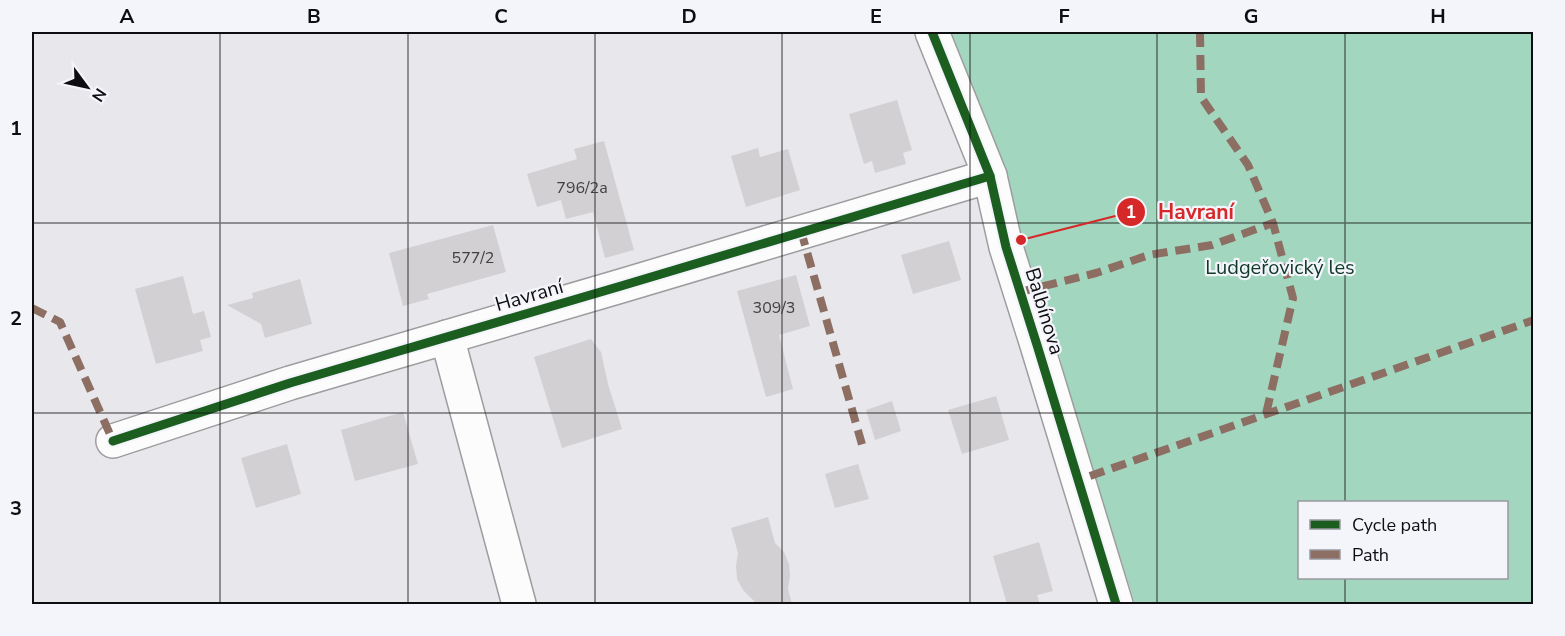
<svg xmlns="http://www.w3.org/2000/svg" width="1565" height="636" viewBox="0 0 1565 636" font-family="'Nunito Sans',sans-serif">
<style>
.forest{fill:#a2d6bf;fill-rule:evenodd}
.building{fill:#d2d0d3}
.lines{fill:none;stroke-linecap:round;stroke-linejoin:round}
.minor-casing{stroke:#9d9da0;stroke-width:36}
.minor{stroke:#fcfcfc;stroke-width:33}
.quiet{stroke:#8d6e63;stroke-width:8;stroke-dasharray:15 8;stroke-linecap:butt}
.cycleway-casing{stroke:#f4f4fb;stroke-width:13}
.cycleway{stroke:#1b5e20;stroke-width:9}
.grid{fill:none;stroke:#0e0e10;stroke-width:1.5;stroke-opacity:0.55}
.labels{text-anchor:middle;stroke-width:4.5;stroke-linejoin:round;paint-order:stroke}
.number-label{font-size:16px;fill:#404042}
.park-label{font-size:20px;fill:#103a28;stroke:#f4f4fb}
.street-label{font-size:20px;fill:#0e0e10;stroke:#f4f4fb}
.leader{fill:none;stroke:#d62828;stroke-width:2}
.callout-dot{fill:#d62828;stroke:#f4f4fb;stroke-width:2}
.mark-label{font-size:18px;text-anchor:middle;font-weight:bold;fill:#fff}
.callout-label{font-size:21px;text-anchor:middle;font-weight:bold;fill:#d62828;stroke:#f4f4fb;stroke-width:4.5;stroke-linejoin:round;paint-order:stroke}
.neatline{fill:none;stroke:#0e0e10;stroke-width:2}
.grid-label{font-size:20px;text-anchor:middle;font-weight:bold;fill:#0e0e10}
</style>
<rect width="100%" height="100%" fill="#e8e8ec"/>
<!-- forest -->
<path class="forest" d="M 942,32 L 1533,32 L 1533,604 L 1135,604 L 1099,489 L 1092,489 L 1090,476 L 1059,354 ZM 1300,502 L 1506,502 L 1506,578 L 1300,578 Z"/>
<!-- building -->
<g class="building">
<path d="M 897,100 L 912,150 L 903,153 L 906,164 L 875,173 L 872,161 L 864,164 L 849,114 Z"/>
<path d="M 604,141 L 634,250 L 605,258 L 593,212 L 566,219 L 561,200 L 537,207 L 527,174 L 577,159 L 574,149 Z"/>
<path d="M 758,148 L 760,157 L 788,149 L 800,190 L 746,207 L 731,156 Z"/>
<path d="M 493,225 L 506,272 L 427,294 L 429,299 L 403,306 L 389,253 Z"/>
<path d="M 949,241 L 961,280 L 913,294 L 901,255 Z"/>
<path d="M 796,275 L 810,326 L 779,335 L 793,389 L 766,397 L 737,291 Z"/>
<path d="M 183,276 L 193,314 L 204,311 L 211,337 L 200,340 L 203,351 L 156,364 L 135,289 Z"/>
<path d="M 300,279 L 312,324 L 265,338 L 261,324 L 227,305 L 253,298 L 252,293 Z"/>
<path d="M 591,339 L 601,352 L 608,384 L 622,429 L 562,448 L 534,357 Z"/>
<path d="M 996,396 L 1009,440 L 962,454 L 948,410 Z"/>
<path d="M 892,401 L 901,431 L 875,440 L 866,410 Z"/>
<path d="M 403,412 L 418,464 L 355,481 L 341,430 Z"/>
<path d="M 287,444 L 301,494 L 256,508 L 241,458 Z"/>
<path d="M 858,464 L 869,499 L 835,508 L 825,474 Z"/>
<path d="M 768,517 L 775,543 L 784,552 L 789,564 L 790,576 L 788,589 L 792,604 L 757,604 L 743,590 L 737,579 L 736,566 L 738,553 L 731,528 Z"/>
<path d="M 1039,542 L 1053,591 L 1037,595 L 1040,604 L 1007,604 L 993,556 Z"/>
</g>
<g class="lines">
<defs>
<g id="minor">
<path d="M 932,32 L 990,176 L 1006,247 L 1037,345 L 1116,604"/>
<path d="M 447,337 L 519,604"/>
<path d="M 113,441 L 290,383 L 621,286 L 990,176"/>
</g>
</defs>
<!-- minor casing -->
<use href="#minor" class="minor-casing"/>
<!-- minor -->
<use href="#minor" class="minor"/>
<!-- quiet -->
<g class="quiet">
<path d="M 1200,32 L 1201,97 L 1248,165 L 1273,223 L 1293,298 L 1266,414"/>
<path d="M 801,231 L 863,448"/>
<path d="M 1020,292 L 1096,273 L 1149,255 L 1212,245 L 1273,223"/>
<path d="M 32,308 L 60,322 L 113,441"/>
<path d="M 1090,476 L 1534,320"/>
</g>
<defs>
<g id="cycleway">
<path d="M 932,32 L 990,176 L 1006,247 L 1037,345 L 1116,604"/>
<path d="M 113,441 L 290,383 L 621,286 L 990,176"/>
</g>
</defs>
<!-- cycleway casing -->
<use href="#cycleway" class="cycleway-casing"/>
<!-- cycleway -->
<use href="#cycleway" class="cycleway"/>
</g>
<!-- grid -->
<path class="grid" d="M 220,32 L 220,604M 408,32 L 408,604M 595,32 L 595,604M 782,32 L 782,604M 970,32 L 970,604M 1157,32 L 1157,604M 1345,32 L 1345,502M 32,223 L 1534,223M 32,413 L 1534,413M 1345,578 L 1345,604"/>
<g class="labels">
<!-- number labels -->
<g class="number-label">
<text x="582" y="193">796/2a</text>
<text x="473" y="263">577/2</text>
<text x="774" y="313">309/3</text>
</g>
<!-- park labels -->
<g class="park-label">
<text x="1280" y="274">Ludgeřovický les</text>
</g>
<!-- street labels -->
<g class="street-label">
<text transform="translate(529 295) rotate(-16)" y="7">Havraní</text>
<text transform="translate(1045 311) rotate(73)" y="7">Balbínova</text>
</g>
</g>
<!-- callouts -->
<path class="leader" d="M1021 240L1131 212"/>
<g class="callout-dot">
<circle cx="1021" cy="240" r="6"/>
<circle cx="1131" cy="212" r="15"/>
</g>
<g class="mark-label">
<text x="1131" y="218">1</text>
</g>
<g class="callout-label">
<text x="1196" y="219">Havraní</text>
</g>
<!-- border -->
<rect width="1565" height="636" fill="none" stroke="#f4f4fb" stroke-width="66"/>
<!-- legend -->
<rect x="1298" y="501" width="210" height="78" fill="#f4f4fb" stroke="#98989d" stroke-width="1.5"/>
<rect x="1310" y="520" width="30" height="9" fill="#1b5e20" stroke="#98989d" stroke-width="1.5"/>
<text x="1352" y="531" font-size="18" fill="#0e0e10">Cycle path</text>
<rect x="1310" y="550" width="30" height="9" fill="#8d6e63" stroke="#98989d" stroke-width="1.5"/>
<text x="1352" y="561" font-size="18" fill="#0e0e10">Path</text>
<!-- north arrow -->
<g transform="translate(87 87) rotate(123)" stroke="#f4f4fb" stroke-width="4.5" paint-order="stroke">
<path d="M0-4.5L10 22L0 15L-10 22Z" fill="#0e0e10"/>
<text y="-9" font-size="16" font-weight="bold" text-anchor="middle" fill="#0e0e10">N</text>
</g>
<rect x="33" y="33" width="1499" height="570" class="neatline"/>
<g class="grid-label">
<text x="127" y="23">A</text>
<text x="314" y="23">B</text>
<text x="501" y="23">C</text>
<text x="689" y="23">D</text>
<text x="876" y="23">E</text>
<text x="1064" y="23">F</text>
<text x="1251" y="23">G</text>
<text x="1438" y="23">H</text>
<text x="16" y="135">1</text>
<text x="16" y="325">2</text>
<text x="16" y="515">3</text>
</g>
</svg>
